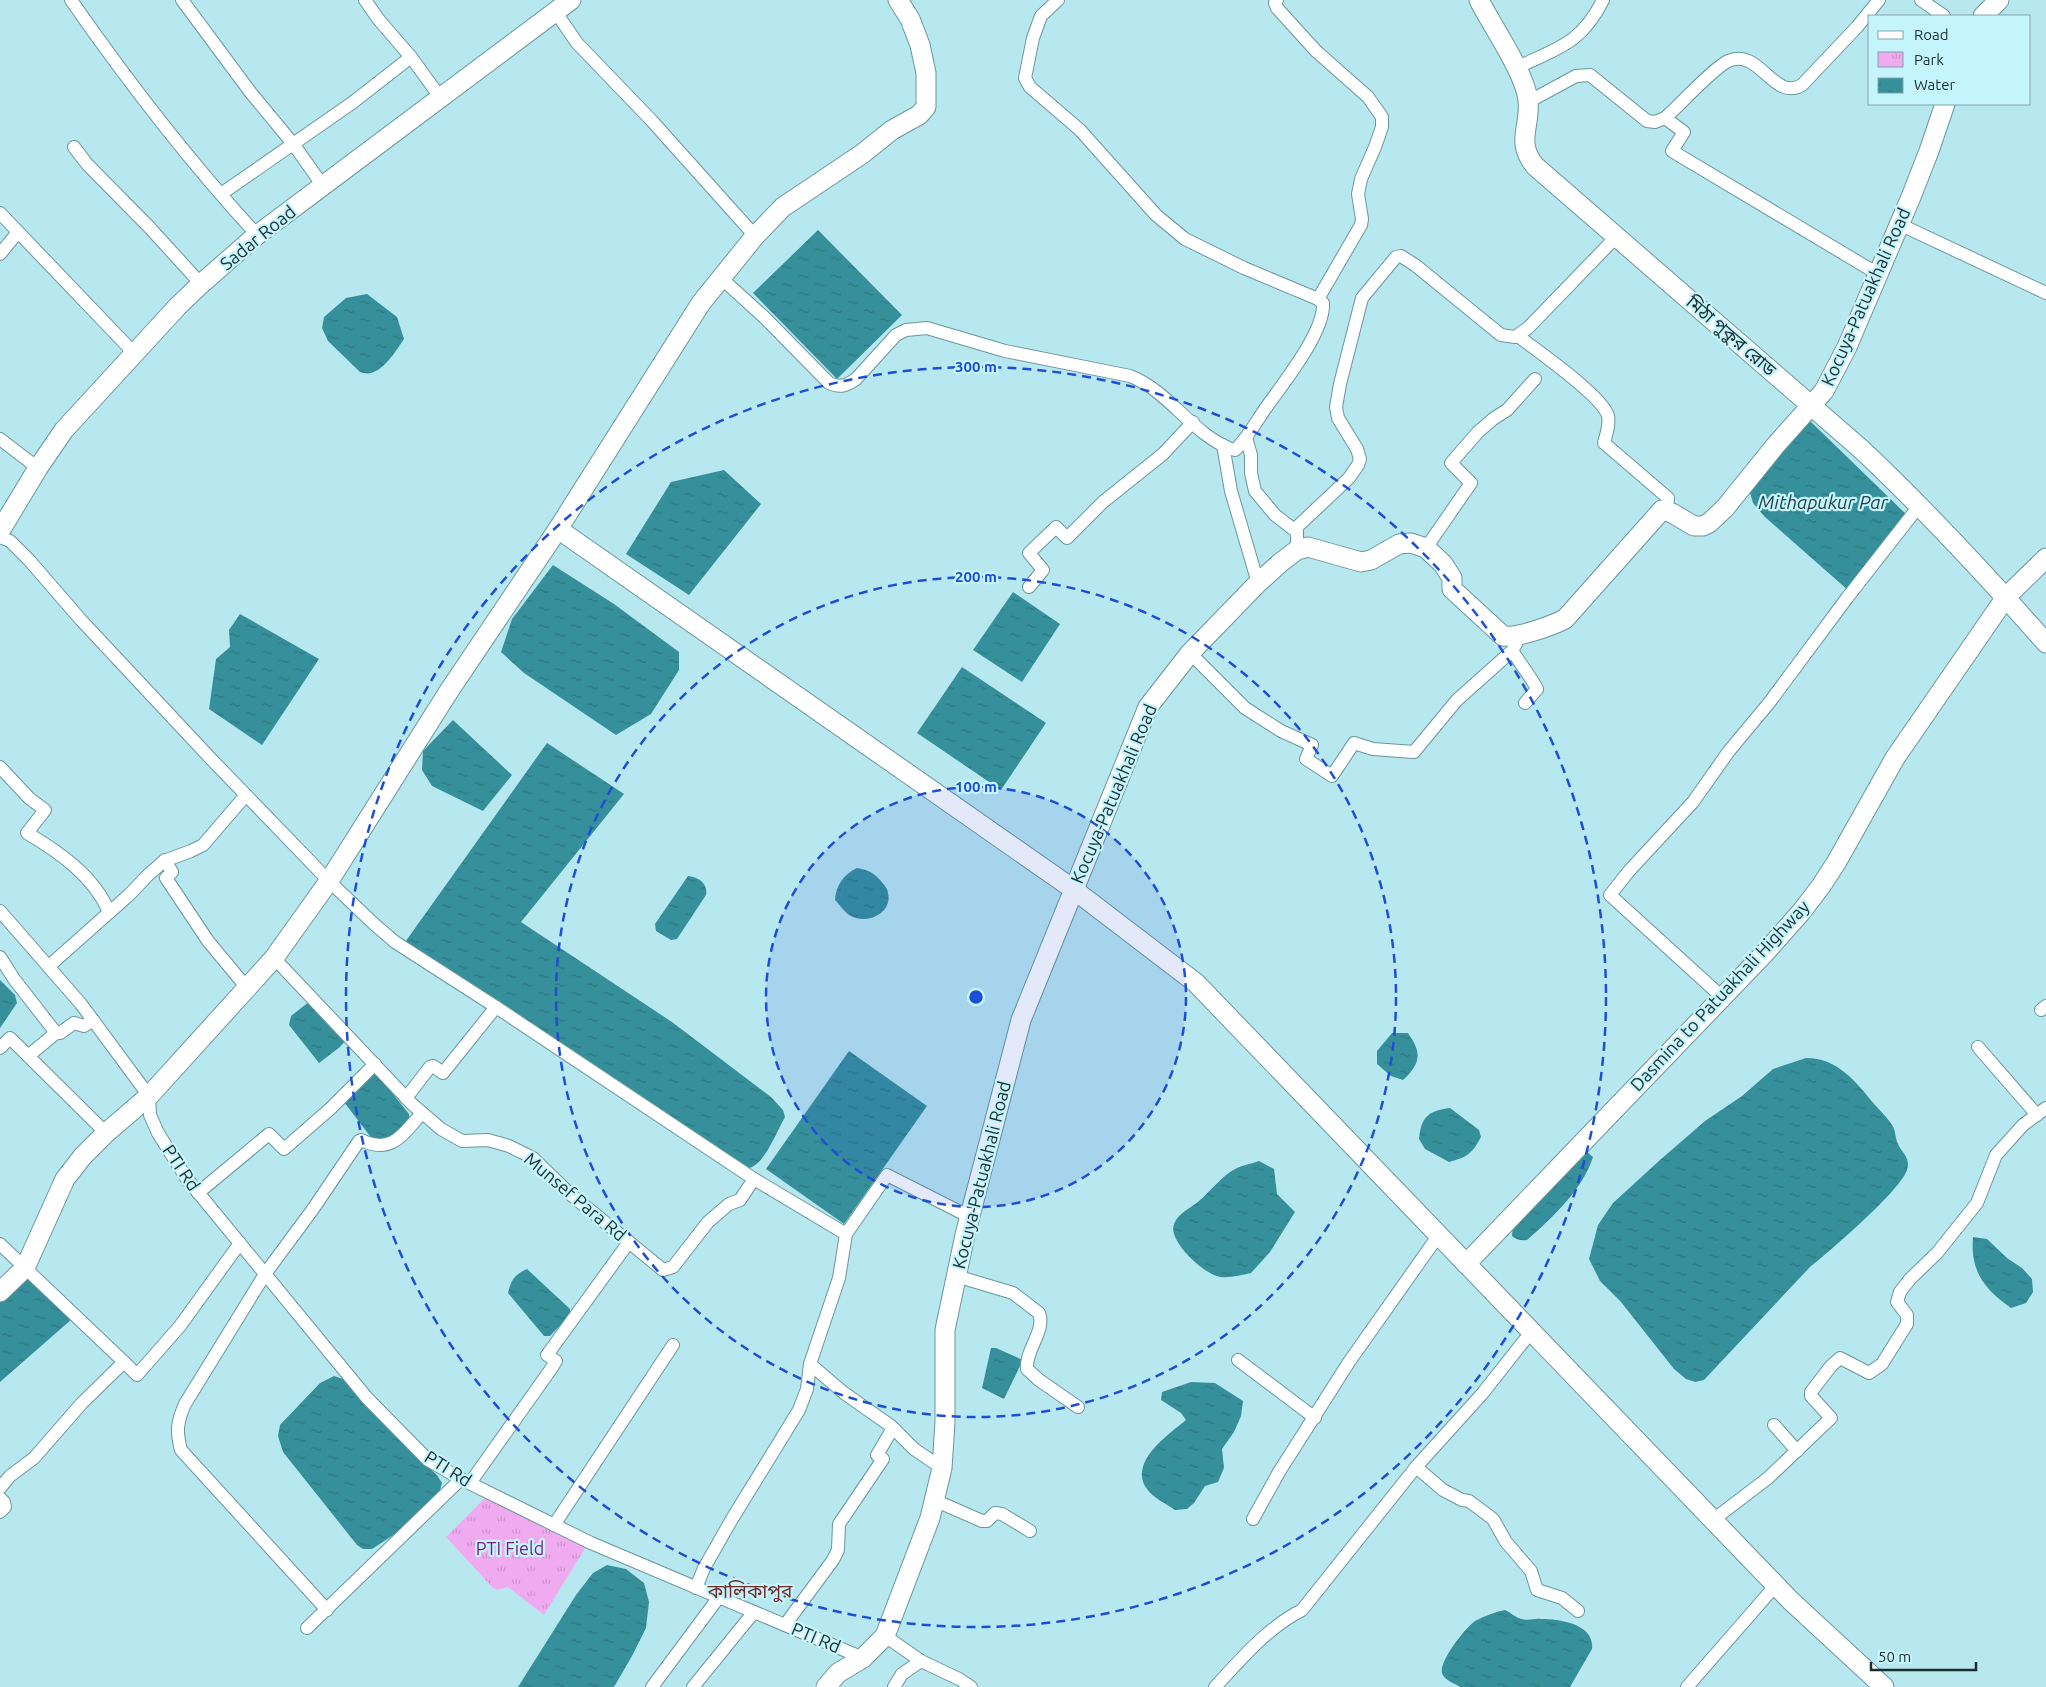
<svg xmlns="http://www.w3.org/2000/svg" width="2046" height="1687" viewBox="0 0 2046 1687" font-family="Ubuntu,'Noto Sans Bengali',sans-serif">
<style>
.park{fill:url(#park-tufts)}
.water{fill:url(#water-ripples)}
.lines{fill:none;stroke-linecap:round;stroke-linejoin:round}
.street-casing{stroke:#68969c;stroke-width:14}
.secondary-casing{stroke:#68969c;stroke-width:21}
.street{stroke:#fff;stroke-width:12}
.secondary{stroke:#fff;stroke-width:19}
.ring{fill:none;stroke:#1d4ed8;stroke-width:2.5;stroke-dasharray:9 6}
.labels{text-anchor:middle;stroke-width:4.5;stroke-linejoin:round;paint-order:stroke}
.street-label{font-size:18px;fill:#1a2d30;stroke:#c5f5fc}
.park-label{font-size:18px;fill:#7a1b7e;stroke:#c5f5fc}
.water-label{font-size:19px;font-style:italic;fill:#264245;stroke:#c5f5fc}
.neighbourhood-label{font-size:19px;fill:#722c27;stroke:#c5f5fc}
.centre{fill:#1d4ed8;stroke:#c5f5fc;stroke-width:2.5}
.ring-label{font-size:15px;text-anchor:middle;font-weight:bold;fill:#1d4ed8;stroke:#c5f5fc;stroke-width:4.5;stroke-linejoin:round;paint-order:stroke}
</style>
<defs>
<pattern id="park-tufts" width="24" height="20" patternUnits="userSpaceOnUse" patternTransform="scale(1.25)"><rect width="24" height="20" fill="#f0abf0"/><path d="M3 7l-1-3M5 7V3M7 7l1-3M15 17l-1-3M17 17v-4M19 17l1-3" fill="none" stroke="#cd93ce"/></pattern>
<pattern id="water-ripples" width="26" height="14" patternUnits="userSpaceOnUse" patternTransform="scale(1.25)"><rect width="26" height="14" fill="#36909b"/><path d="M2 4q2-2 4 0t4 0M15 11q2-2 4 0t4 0" fill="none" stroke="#2d767f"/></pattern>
</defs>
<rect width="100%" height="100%" fill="#b8e8ef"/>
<!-- park -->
<path class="park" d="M 487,1496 L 587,1545 L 544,1615 L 508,1587 L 497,1590 L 493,1588 L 446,1537 Z"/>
<!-- water -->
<g class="water">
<path d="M 818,230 L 902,315 L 837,379 L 753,293 Z"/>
<path d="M 367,294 L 397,317 L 404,339 C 395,352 379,380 360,372 L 328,341 L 322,328 L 324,317 L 346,298 Z"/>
<path d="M 1810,421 L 1909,517 L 1849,591 L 1765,517 L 1753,503 L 1749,489 Z"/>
<path d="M 724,470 L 761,504 L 689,595 L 626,554 L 671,482 Z"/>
<path d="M 553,565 L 614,604 L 679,652 L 679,670 L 651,714 L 616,735 L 524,673 L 501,652 L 512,619 Z"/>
<path d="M 1013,592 L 1060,624 L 1022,682 L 973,650 Z"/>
<path d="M 240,614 L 319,659 L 262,745 L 209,709 L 216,659 L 230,647 L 229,630 Z"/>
<path d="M 962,667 L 1046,723 L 1001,790 L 917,733 Z"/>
<path d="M 453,720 L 512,775 L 483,811 L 432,786 L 422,770 L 423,751 Z"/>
<path d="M 547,743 L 624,794 L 521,922 L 672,1022 L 771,1097 L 783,1110 L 785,1117 C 777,1131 765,1163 750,1168 L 556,1046 L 403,945 Z"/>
<path d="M 857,868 C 867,870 873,872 880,880 C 883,884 888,888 888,893 C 893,913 867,925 851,916 C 845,913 840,905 835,900 C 836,885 844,874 857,868 Z"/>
<path d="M 688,876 C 699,877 708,884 706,895 L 677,939 L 671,940 L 656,931 L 655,924 Z"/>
<path d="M 0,980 L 15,995 L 17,1003 L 0,1028 Z"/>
<path d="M 310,1001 L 346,1040 L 340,1047 L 319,1063 L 289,1025 L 291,1016 Z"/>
<path d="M 1392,1033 L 1408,1033 C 1422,1053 1421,1063 1403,1080 L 1391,1076 L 1377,1064 L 1377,1051 Z"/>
<path d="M 849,1051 L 927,1106 L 844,1224 L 766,1169 Z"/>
<path d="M 1806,1058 C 1838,1058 1856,1082 1875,1105 C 1881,1112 1888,1118 1892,1125 C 1896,1131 1895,1138 1898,1144 C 1902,1153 1911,1158 1907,1170 C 1900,1191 1829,1252 1810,1267 L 1704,1380 L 1695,1382 L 1686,1379 L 1674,1369 L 1621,1302 L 1600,1281 L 1589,1259 L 1598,1225 L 1613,1203 L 1660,1160 L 1705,1121 L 1742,1096 L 1773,1069 Z"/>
<path d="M 371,1072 L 377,1074 L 409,1114 C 412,1133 387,1139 373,1140 L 344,1102 Z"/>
<path d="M 1450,1108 L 1479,1130 L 1481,1137 C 1472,1154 1467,1157 1449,1162 L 1425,1149 L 1419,1139 C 1421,1117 1428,1111 1450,1108 Z"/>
<path d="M 1587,1152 L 1593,1157 C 1583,1189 1552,1218 1527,1240 C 1521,1241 1517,1240 1512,1236 L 1513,1225 Z"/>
<path d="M 1259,1161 L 1274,1169 L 1277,1194 L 1295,1212 L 1270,1252 L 1251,1273 C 1242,1275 1230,1278 1221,1277 C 1206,1276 1167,1241 1174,1224 C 1178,1213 1191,1208 1199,1201 C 1211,1191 1222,1175 1237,1168 C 1243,1165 1251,1164 1259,1161 Z"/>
<path d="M 1973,1237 L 1987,1239 L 2007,1258 L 2022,1268 L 2032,1279 L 2033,1292 L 2026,1303 L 2011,1308 C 1984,1289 1970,1271 1973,1237 Z"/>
<path d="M 527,1269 L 570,1309 L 570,1315 L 550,1336 L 544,1336 L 508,1293 C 511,1280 514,1275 527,1269 Z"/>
<path d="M 25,1275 L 72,1319 L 0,1382 L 0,1299 Z"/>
<path d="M 991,1348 L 996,1348 L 1023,1360 L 1004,1399 L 982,1388 Z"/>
<path d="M 334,1376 L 346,1380 L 423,1462 L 437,1475 L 442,1483 L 439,1493 L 395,1534 L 372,1549 L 363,1549 L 357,1545 L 283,1452 L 278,1436 L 280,1425 L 320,1383 Z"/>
<path d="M 1191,1382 L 1215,1383 L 1243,1401 L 1241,1416 L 1234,1432 L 1222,1449 L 1224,1468 L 1218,1482 L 1205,1486 L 1194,1503 L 1187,1509 L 1175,1510 C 1167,1504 1153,1498 1147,1489 C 1128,1462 1168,1435 1186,1420 L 1181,1413 L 1161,1400 L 1162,1392 Z"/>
<path d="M 607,1565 L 626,1569 L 644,1583 L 649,1602 L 646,1628 L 632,1656 L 614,1687 L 518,1687 L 576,1595 L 593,1573 Z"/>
<path d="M 1505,1610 C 1510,1612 1516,1618 1522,1619 C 1529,1621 1535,1618 1541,1619 C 1560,1619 1595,1624 1592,1649 L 1570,1687 L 1460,1687 C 1454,1683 1444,1680 1442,1673 C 1439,1661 1465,1628 1475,1621 C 1484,1616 1495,1612 1505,1610 Z"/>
</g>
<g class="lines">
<defs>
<g id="street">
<path d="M 71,0 C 128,82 190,162 257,235"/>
<path d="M 182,0 L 251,93 L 294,145 L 323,186"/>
<path d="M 365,0 L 379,20 L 411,57 L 440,97"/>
<path d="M 1277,0 L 1275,3 L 1277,8 L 1316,51 L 1368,97 L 1382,117 L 1382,127 L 1375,147 L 1361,179 L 1358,194 L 1362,219 L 1361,225 L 1318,299"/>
<path d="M 1921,0 L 1944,16"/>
<path d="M 555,11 L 577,43 L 652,121 L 755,236"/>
<path d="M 1516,68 C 1558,48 1581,44 1603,0"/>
<path d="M 1528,102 L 1576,76 L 1590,75 L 1647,121 L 1655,122 L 1665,118 C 1681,104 1711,70 1728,61 C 1760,47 1773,102 1802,85 L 1857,27 L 1879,0"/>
<path d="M 1665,118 L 1684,132 L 1672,151 L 1878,274"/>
<path d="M 74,147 L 87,164 L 150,228 L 201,284"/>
<path d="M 221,194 L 352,103 L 411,57"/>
<path d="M 0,213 L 134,353"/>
<path d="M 1899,224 L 2046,293"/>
<path d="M 0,254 L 18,232"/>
<path d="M 721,278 L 764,317 L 829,383 C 840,388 846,386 856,379 L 896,335 L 906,330 L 927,328 L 1005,351 L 1130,376 C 1169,391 1192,434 1231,449 L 1235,450 L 1238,447 C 1248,436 1255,424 1263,412 C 1280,387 1325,333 1323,303 L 1318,299 L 1244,268 L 1185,239 L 1156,215 L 1080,130 L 1030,87 L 1025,78 L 1033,38 L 1041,16 L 1058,0"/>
<path d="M 1518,336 C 1536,350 1603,396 1608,416 C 1610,425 1606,435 1604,443 L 1668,498 L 1667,510"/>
<path d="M 1246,438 L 1251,455 L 1251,473 L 1255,491 L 1275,515 L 1297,532"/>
<path d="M 0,439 L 38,468"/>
<path d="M 1223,445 L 1231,491 L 1258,583"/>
<path d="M 0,537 L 10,541 L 29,560 L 81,620 L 213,761 L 329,881 L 374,924 L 395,942 L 496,1007 L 754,1179 L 846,1234 L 887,1175 L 970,1217"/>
<path d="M 1426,548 L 1471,483 L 1451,463 L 1478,432 L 1493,419 L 1507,410 L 1535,379"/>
<path d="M 1297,550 L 1297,527 L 1349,478 L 1358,465 L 1360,459 L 1357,449 L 1338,418 L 1336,407 L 1340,384 L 1362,298 L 1396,257 L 1401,256 L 1415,265 L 1501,335 L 1515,337 L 1528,328 L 1616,237"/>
<path d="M 1029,587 L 1043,570 L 1029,553 L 1056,527 L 1067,538 L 1103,502 L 1163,454 L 1193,422"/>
<path d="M 1516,644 C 1515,646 1513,648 1513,651 C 1513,654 1534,681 1537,689 L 1525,703"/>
<path d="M 1190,653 L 1245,708 L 1281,731 L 1312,745 L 1306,759 L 1332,776 L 1354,743 L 1373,749 L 1414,752 L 1457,700 L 1513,650"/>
<path d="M 0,767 L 29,798 L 45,810 L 27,833 C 59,852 94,876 109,912"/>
<path d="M 165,860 L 172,872 L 166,878 L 208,941 L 247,988"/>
<path d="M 0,911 L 81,1004 L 149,1096 L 150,1115 L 158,1133 L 187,1179 L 367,1398 L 428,1460 L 461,1479 L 591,1543 L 863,1658"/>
<path d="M 0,957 L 14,979 L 56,1033"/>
<path d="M 274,958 L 412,1104 L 441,1129 L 462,1141 L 488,1140 L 509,1146 L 533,1158 L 569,1193 L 663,1270 L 673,1267 L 708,1222 L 729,1204 L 740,1200 L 754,1179"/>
<path d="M 49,966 L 130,894 L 148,875 L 164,861 L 191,851 L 203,845 L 246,795"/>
<path d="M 1722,997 L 1610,895 L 1629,871 L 1693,802 L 1729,751 L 1769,703 L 1847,598 L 1919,506"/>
<path d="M 2041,1010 L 2046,1006"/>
<path d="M 1978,1047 L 2037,1115"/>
<path d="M 0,1048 L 10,1038 L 106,1133"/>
<path d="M 28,1056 L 56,1033 L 60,1033 L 74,1023 L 84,1026 L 93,1020"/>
<path d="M 406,1098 L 430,1067 L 433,1066 L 443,1073 L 496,1007"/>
<path d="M 198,1193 L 269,1134 L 284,1149 L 330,1109 L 375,1064"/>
<path d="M 846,1234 L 839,1278 L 810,1364 L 844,1393 L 891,1426 L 914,1449 L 942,1468"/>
<path d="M 0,1244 L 124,1362"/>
<path d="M 956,1276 L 1013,1293 L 1039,1313 C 1046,1331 1025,1350 1027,1369 L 1039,1380 L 1078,1407"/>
<path d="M 1238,1360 L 1315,1418"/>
<path d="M 1774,1425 L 1797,1451"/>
<path d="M 1416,1467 L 1443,1490 L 1462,1500 L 1469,1501 L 1493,1519 L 1506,1542 L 1531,1571 L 1537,1590 L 1562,1598 L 1578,1611"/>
<path d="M 470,1483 L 551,1369 L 556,1361 L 547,1355 L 629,1242"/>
<path d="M 0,1488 L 10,1476 L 34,1458 L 82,1403 L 124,1362 L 137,1375 L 180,1326 L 240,1243"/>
<path d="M 0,1498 L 4,1502 L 5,1507 L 0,1512"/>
<path d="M 934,1500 L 982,1521 L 987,1521 L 995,1513 L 1002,1514 L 1030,1531"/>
<path d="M 1253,1519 L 1279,1472 L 1349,1362 L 1438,1236"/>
<path d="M 1713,1520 L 1768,1478 L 1831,1418 L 1811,1396 L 1811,1392 L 1831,1366 L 1840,1358 L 1869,1373 L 1882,1364 L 1907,1324 L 1907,1315 L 1897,1302 L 1900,1292 L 1910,1279 L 1937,1253 L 1977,1203 L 1996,1155 L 2023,1125 L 2046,1108"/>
<path d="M 554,1525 L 673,1345"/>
<path d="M 696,1588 L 704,1568 L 732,1519 L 799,1410 L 807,1389 L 810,1364"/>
<path d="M 327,1610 L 181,1450 C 176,1431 177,1422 185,1404 L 265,1274 L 313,1209 L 359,1141 L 361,1140 C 392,1155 403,1134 422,1113"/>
<path d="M 785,1625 L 833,1560 L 838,1550 L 839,1524 L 883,1459 L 877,1455 L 893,1428"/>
<path d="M 307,1628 L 461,1479"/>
<path d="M 885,1636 L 921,1661 L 959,1679 L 971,1687"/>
<path d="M 652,1687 L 719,1597"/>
<path d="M 693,1687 L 754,1612"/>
<path d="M 894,1687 L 902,1674 L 921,1661"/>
<path d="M 1215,1687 C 1242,1658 1267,1628 1302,1610 L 1416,1467 L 1482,1394 L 1531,1332"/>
<path d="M 1687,1687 L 1776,1585"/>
</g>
<g id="secondary">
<path d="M 1479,0 C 1492,26 1525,73 1528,100 C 1531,127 1515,141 1535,166 L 1861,449 C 1926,510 1987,576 2046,643"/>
<path d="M 1983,16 L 1999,0"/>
<path d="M 558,529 L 1073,889 L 1196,983 L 1791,1601 L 1884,1687"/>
<path d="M 0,531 L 38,468 L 64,430 L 178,306 L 201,284 L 257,235 L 571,0"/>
<path d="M 1466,1264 L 1763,955 L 1802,911 L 1821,886 L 1836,863 L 1895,758 L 2006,597 L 2046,558"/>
<path d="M 0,1292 L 25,1268 L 65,1179 L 83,1156 L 106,1133 L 149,1096 L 247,988 L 274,958 L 329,881 L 449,691 L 558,529 L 701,303 L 755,236 L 783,207 L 862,154 L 892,130 L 919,115 L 926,107 L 926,73 L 920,45 L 910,19 L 898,0"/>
<path d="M 826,1687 L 838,1673 L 863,1658 L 885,1636 L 930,1518 L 942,1468 L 945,1422 L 945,1330 L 965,1235 L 1021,1020 L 1148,707 L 1190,653 L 1258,583 L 1280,563 L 1297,550 L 1308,547 L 1361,562 L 1371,560 L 1399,544 L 1411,543 L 1426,548 L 1443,564 L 1452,578 L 1452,589 L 1503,636 C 1518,638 1551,626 1565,619 L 1662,510 L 1672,513 L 1694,526 L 1703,526 L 1709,523 L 1725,508 L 1775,446 L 1824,391 L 1847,347 L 1911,197 L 1929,151 L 1945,104"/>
</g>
</defs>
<!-- street casing -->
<use href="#street" class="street-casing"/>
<!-- secondary casing -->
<use href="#secondary" class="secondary-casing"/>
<!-- street -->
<use href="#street" class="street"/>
<!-- secondary -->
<use href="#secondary" class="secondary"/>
</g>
<!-- distance rings -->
<circle cx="976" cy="997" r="210" fill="#1d4ed8" fill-opacity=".12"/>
<g class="ring">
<circle cx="976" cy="997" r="210"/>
<circle cx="976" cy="997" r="420"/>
<circle cx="976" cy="997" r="630"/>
</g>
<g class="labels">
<!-- street labels -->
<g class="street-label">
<text transform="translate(258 238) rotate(-39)" y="6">Sadar Road</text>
<text transform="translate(1866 297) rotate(-66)" y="6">Kocuya-Patuakhali Road</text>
<text transform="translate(1731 336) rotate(41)" y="6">মিঠা পুকুর রোড</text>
<text transform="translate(1114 794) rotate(-67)" y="6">Kocuya-Patuakhali Road</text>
<text transform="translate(1720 996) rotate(-47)" y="6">Dasmina to Patuakhali Highway</text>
<text transform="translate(181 1168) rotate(56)" y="6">PTI Rd</text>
<text transform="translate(982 1175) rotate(-76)" y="6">Kocuya-Patuakhali Road</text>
<text transform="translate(575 1197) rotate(40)" y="6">Munsef Para Rd</text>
<text transform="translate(448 1469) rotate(32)" y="6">PTI Rd</text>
<text transform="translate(816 1638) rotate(23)" y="6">PTI Rd</text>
</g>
<!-- park labels -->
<g class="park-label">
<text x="510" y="1555">PTI Field</text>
</g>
<!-- water labels -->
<g class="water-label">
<text x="1823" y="509">Mithapukur Par</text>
</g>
<!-- neighbourhood labels -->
<g class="neighbourhood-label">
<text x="750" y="1598">কালিকাপুর</text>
</g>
</g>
<circle cx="976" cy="997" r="8" class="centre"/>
<g class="ring-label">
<text x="976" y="372">300 m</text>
<text x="976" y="582">200 m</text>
<text x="976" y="792">100 m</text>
</g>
<!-- legend -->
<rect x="1868" y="15" width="162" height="90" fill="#c5f5fc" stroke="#81a5aa"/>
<rect x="1878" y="31" width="25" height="8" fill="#ffffff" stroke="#81a5aa"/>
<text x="1914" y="40" font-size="15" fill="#1a2d30">Road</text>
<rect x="1878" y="52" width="25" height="15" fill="url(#park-tufts)" stroke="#81a5aa"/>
<text x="1914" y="65" font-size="15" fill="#1a2d30">Park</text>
<rect x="1878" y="78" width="25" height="15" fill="url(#water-ripples)" stroke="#81a5aa"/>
<text x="1914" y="90" font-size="15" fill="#1a2d30">Water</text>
<!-- scale -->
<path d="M1871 1662v8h105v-8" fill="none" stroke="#1a2d30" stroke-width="2.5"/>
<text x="1878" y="1662" font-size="15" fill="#1a2d30" stroke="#c5f5fc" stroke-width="4" paint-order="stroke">50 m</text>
</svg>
